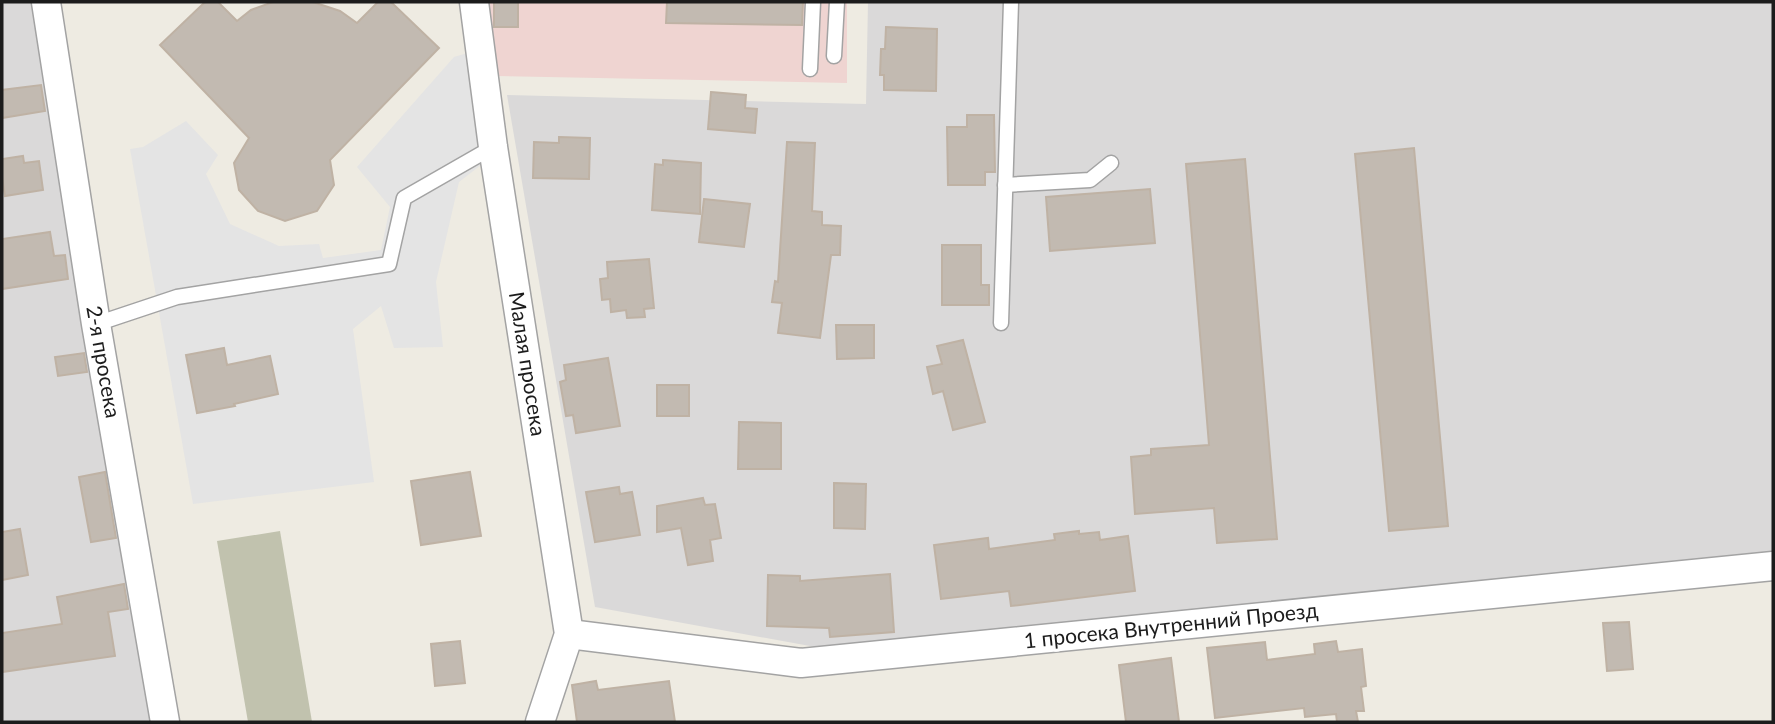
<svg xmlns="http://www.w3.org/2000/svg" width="1775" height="724" viewBox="0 0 1775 724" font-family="Lato,sans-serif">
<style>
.residential{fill:#dad9d9}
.commercial{fill:#efd4d1}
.construction{fill:#c1c2ae}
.parking{fill:#e4e4e4}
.building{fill:#c2bab1;stroke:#bfb2a4;stroke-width:2}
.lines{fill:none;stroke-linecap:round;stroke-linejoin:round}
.lane-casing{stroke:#a3a3a3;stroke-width:17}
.street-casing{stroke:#a3a3a3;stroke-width:31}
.lane{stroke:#fff;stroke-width:14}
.street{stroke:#fff;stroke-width:28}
.labels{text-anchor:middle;stroke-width:6;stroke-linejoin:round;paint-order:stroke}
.street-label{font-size:21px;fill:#1c1c1c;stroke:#fff}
</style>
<rect width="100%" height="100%" fill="#eeebe2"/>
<!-- residential -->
<g class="residential">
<path d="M 2,2 L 41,2 L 160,722 L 2,722 Z"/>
<path d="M 868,2 L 1773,2 L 1773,560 L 821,648 L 595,607 L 507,95 L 866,104 Z"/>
</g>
<!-- commercial -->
<path class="commercial" d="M 485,2 L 847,2 L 847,83 L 497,76 Z"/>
<!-- construction -->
<path class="construction" d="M 280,531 L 312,722 L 248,722 L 217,541 Z"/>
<!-- parking -->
<path class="parking" d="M 468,53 L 481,165 L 459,182 L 436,282 L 443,347 L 394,348 L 381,306 L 353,329 L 374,482 L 193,504 L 130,149 L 143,147 L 186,121 L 218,155 L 206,174 L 230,224 L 279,246 L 319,244 L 323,258 L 381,250 L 390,207 L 357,167 L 454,57 Z"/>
<!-- building -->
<g class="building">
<path d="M 205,2 L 218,2 L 237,21 L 251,10 L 273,2 L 313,2 L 340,11 L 357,23 L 378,2 L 391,2 L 439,48 L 330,160 L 334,185 L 317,211 L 285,221 L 258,211 L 239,190 L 234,163 L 249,138 L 160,45 Z"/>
<rect x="494" y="2" width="24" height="25"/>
<path d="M 667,2 L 803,2 L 802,25 L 666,23 Z"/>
<path d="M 886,27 L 937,29 L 936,91 L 884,90 L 884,75 L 880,75 L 881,49 L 885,49 Z"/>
<path d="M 41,85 L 45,111 L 2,118 L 2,90 Z"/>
<path d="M 711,92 L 746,95 L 745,108 L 757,109 L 755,133 L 708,129 Z"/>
<path d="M 967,115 L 994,115 L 995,172 L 985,172 L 985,185 L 948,185 L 947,127 L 967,127 Z"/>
<path d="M 559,137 L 590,138 L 589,179 L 533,178 L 534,142 L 559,143 Z"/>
<path d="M 787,142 L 815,143 L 812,211 L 822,212 L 822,225 L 841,226 L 840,255 L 831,255 L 820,338 L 778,333 L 782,303 L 772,302 L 775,281 L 778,282 Z"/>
<path d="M 1414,148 L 1448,526 L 1389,531 L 1355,154 Z"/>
<path d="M 23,156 L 24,163 L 39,161 L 43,190 L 5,196 L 2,177 L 2,159 Z"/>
<path d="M 1245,159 L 1277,539 L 1217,543 L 1214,508 L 1135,514 L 1131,457 L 1151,455 L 1151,449 L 1209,445 L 1186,164 Z"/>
<path d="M 663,160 L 701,163 L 700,214 L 652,210 L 655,164 L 663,165 Z"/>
<path d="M 1150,189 L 1155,243 L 1050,251 L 1046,197 Z"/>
<path d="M 704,199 L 750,204 L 744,247 L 699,242 Z"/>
<path d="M 50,232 L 54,256 L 65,255 L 68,279 L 2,289 L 2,239 Z"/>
<path d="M 942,245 L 981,245 L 981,285 L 989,285 L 989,305 L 942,305 Z"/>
<path d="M 649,259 L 654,308 L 644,309 L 645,317 L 627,318 L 626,310 L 611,312 L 610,299 L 602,300 L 600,279 L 608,278 L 607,262 Z"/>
<path d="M 836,325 L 874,325 L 874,358 L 837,359 Z"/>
<path d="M 963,340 L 985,422 L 953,430 L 943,391 L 933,394 L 927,367 L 942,364 L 937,346 Z"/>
<path d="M 224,348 L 227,365 L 270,356 L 278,394 L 234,404 L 235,406 L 197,413 L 186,355 Z"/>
<path d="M 84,353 L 87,372 L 58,376 L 55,357 Z"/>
<path d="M 608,358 L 620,426 L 576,433 L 573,415 L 566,416 L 560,382 L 566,380 L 564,365 Z"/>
<rect x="657" y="385" width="32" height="31"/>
<path d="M 739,422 L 781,423 L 781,469 L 738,469 Z"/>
<path d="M 105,472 L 116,538 L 91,542 L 79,477 Z"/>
<path d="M 470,472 L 481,536 L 421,545 L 411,481 Z"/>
<path d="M 834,483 L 866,484 L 865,529 L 834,528 Z"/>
<path d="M 619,487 L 620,494 L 632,492 L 640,535 L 595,542 L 586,492 Z"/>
<path d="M 703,498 L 705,505 L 715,504 L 721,538 L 710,540 L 713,561 L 688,565 L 681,528 L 657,532 L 657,506 Z"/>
<path d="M 20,529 L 28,575 L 2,580 L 2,532 Z"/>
<path d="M 1079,531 L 1079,534 L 1099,532 L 1100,540 L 1128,536 L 1135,591 L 1011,606 L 1009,591 L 941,599 L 934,545 L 988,538 L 989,549 L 1055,540 L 1054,534 Z"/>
<path d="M 890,574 L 894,632 L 830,637 L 829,628 L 767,626 L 768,575 L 800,576 L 800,581 Z"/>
<path d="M 124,584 L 128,609 L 108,612 L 115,656 L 2,672 L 2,633 L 62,624 L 57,597 Z"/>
<path d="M 1629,622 L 1633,669 L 1607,671 L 1603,623 Z"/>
<path d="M 460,641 L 465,683 L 435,686 L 431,644 Z"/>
<path d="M 1336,641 L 1338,652 L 1362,649 L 1366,686 L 1361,687 L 1364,711 L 1356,711 L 1358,722 L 1337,722 L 1336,714 L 1305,717 L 1304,708 L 1215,718 L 1207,648 L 1265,642 L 1267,660 L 1315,654 L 1314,644 Z"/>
<path d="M 1171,658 L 1179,722 L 1126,722 L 1119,665 Z"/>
<path d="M 596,681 L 598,690 L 669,681 L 675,722 L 577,722 L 572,685 Z"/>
</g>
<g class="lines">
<defs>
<g id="lane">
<path d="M 834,56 L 837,2"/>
<path d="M 810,69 L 813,2"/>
<path d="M 1005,185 L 1090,180 L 1111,163"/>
<path d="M 1001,323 L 1011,2"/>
<path d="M 96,324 L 177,297 L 389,264 L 404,198 L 493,147"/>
</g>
<g id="street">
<path d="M 46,2 L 96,324 L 165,722"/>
<path d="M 474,2 L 493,147 L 569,634 L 540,722"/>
<path d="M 569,634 L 801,663 L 1773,566"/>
</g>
</defs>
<!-- lane casing -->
<use href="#lane" class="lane-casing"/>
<!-- street casing -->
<use href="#street" class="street-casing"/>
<!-- lane -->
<use href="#lane" class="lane"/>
<!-- street -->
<use href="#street" class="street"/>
</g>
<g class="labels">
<!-- street labels -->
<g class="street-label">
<text transform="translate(103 362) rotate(80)" y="7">2-я просека</text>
<text transform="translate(527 364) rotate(81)" y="7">Малая просека</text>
<text transform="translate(1171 626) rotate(-6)" y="7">1 просека Внутренний Проезд</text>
</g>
</g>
<!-- border -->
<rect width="1775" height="724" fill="none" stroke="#1c1c1c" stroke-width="7"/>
</svg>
